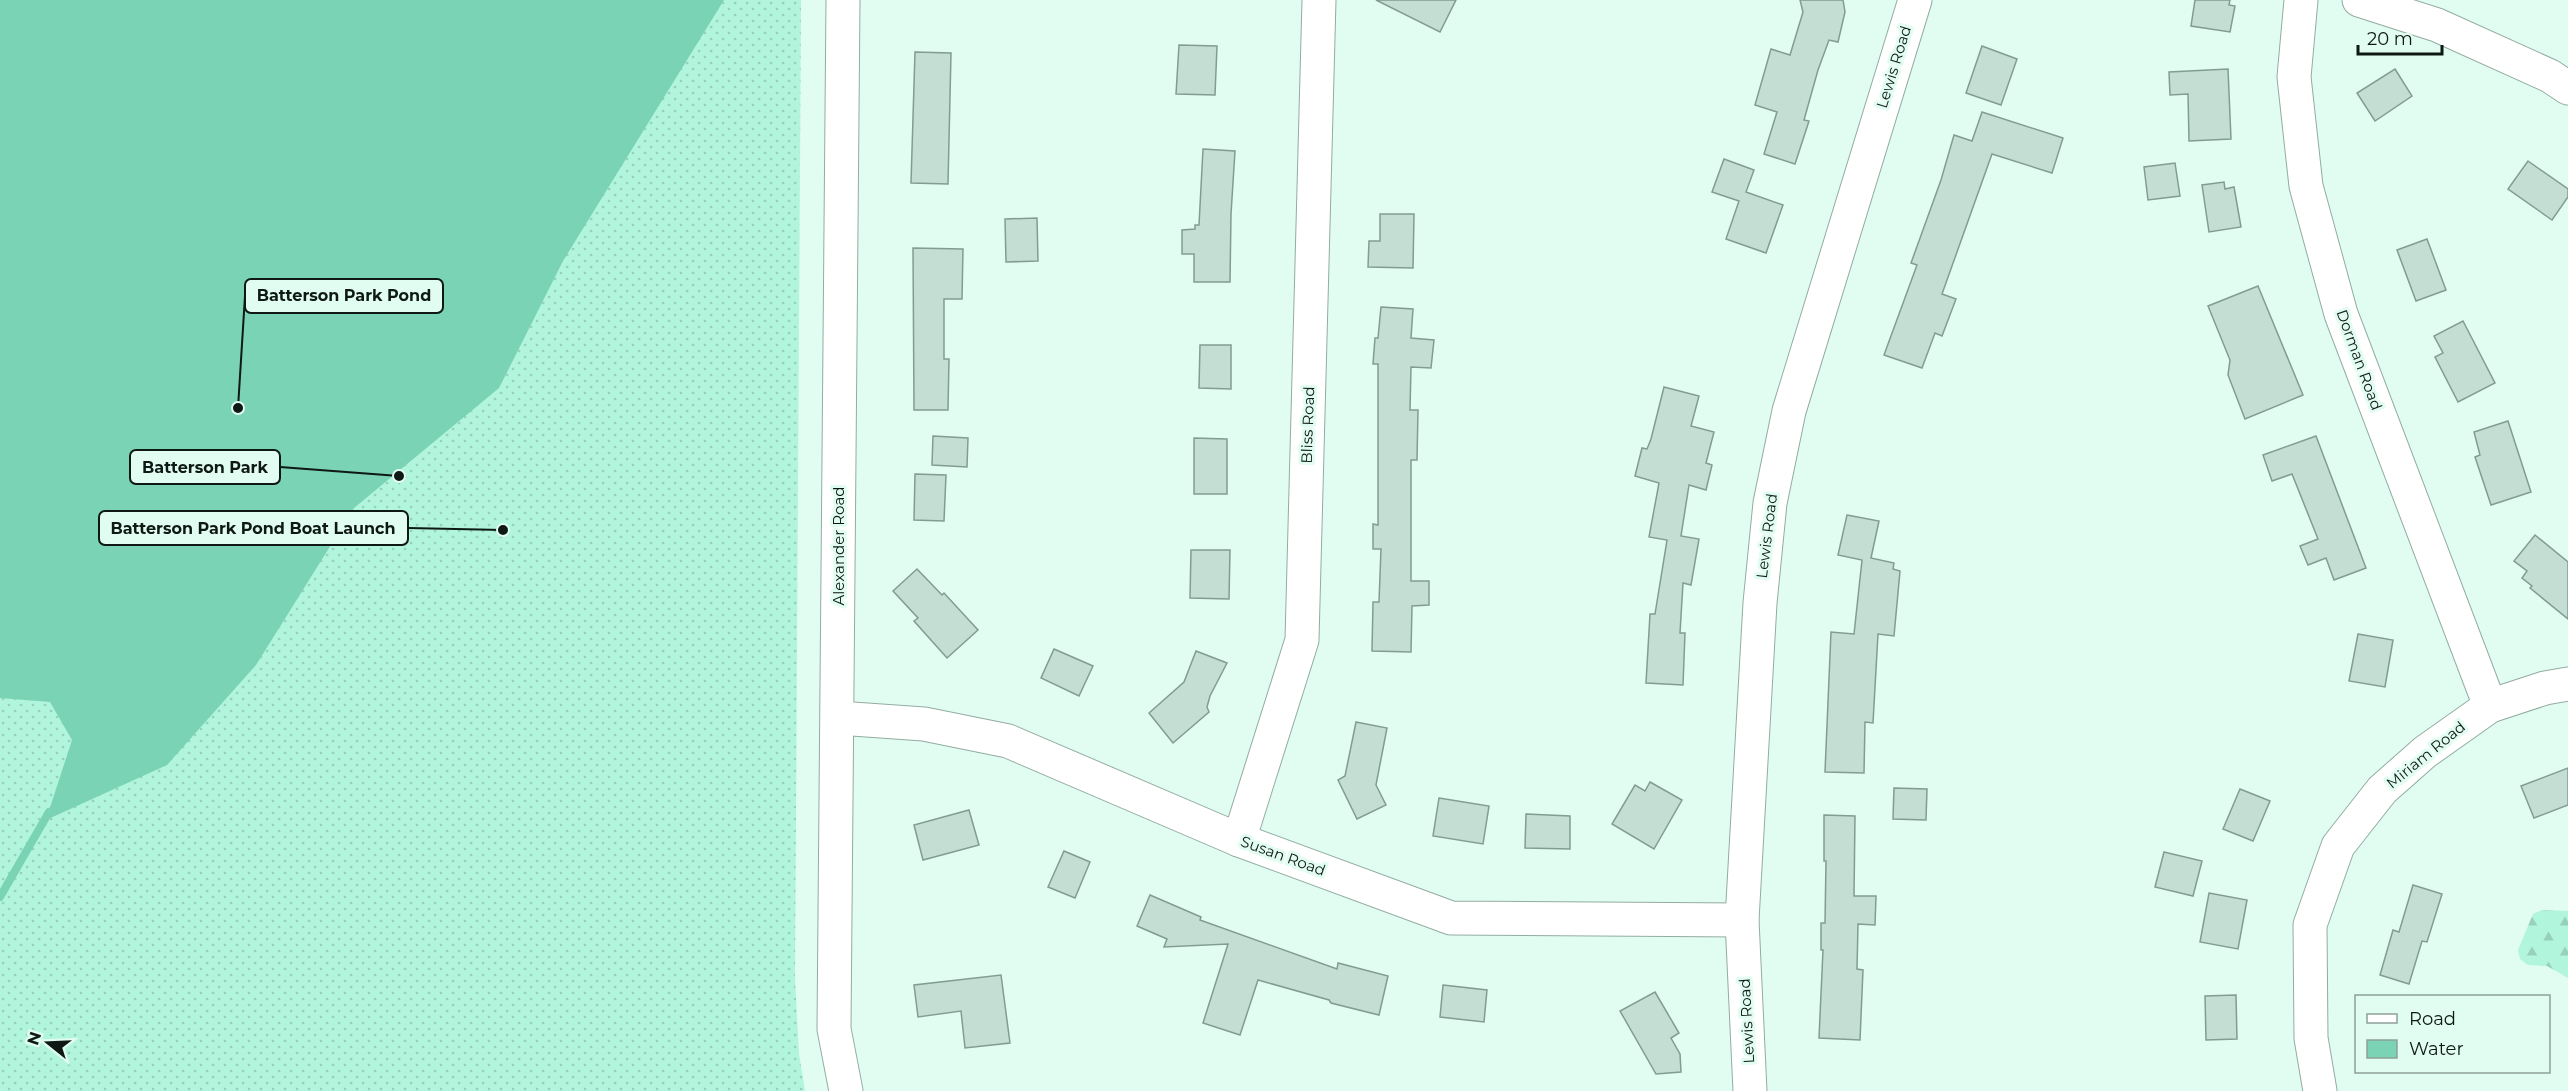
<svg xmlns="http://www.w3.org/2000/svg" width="2568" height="1091" viewBox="0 0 2568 1091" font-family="Montserrat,sans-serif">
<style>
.grass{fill:url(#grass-dots)}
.forest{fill:url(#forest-firs)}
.water{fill:#7ad3b5}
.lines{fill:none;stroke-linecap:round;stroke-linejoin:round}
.stream{stroke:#7ad3b5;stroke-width:8}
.building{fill:#c4ded4;stroke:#839c92;stroke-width:1.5}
.minor-casing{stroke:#93aca2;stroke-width:35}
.minor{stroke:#fff;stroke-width:33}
.labels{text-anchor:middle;stroke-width:6;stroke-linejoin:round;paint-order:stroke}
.street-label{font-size:15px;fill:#0e1814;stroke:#e1fcf1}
.leader{fill:none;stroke:#0e1814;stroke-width:2}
.callout-dot{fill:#0e1814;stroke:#e1fcf1;stroke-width:2}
.callout{fill:#e1fcf1;stroke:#0e1814;stroke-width:2}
.callout-label{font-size:16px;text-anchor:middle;font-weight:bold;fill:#0e1814}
</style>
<defs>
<pattern id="grass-dots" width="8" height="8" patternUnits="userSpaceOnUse" patternTransform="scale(1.5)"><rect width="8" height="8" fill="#b1f5dc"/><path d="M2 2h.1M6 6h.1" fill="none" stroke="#97d1bc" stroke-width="1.8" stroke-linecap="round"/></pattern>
<pattern id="forest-firs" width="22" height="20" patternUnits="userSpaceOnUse" patternTransform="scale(1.5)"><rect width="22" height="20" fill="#b1f5dc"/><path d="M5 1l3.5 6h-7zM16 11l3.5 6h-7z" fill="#97d1bc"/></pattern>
</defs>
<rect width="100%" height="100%" fill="#e1fcf1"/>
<!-- grass -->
<path class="grass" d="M 0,0 L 801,0 L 795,979 L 799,1054 L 805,1091 L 0,1091 Z"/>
<!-- forest -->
<path class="forest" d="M 2542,910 L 2568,911 L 2568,978 L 2547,966 L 2528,965 L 2520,959 L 2518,950 L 2533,914 Z"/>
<!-- water -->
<path class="water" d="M 0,0 L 724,0 L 563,261 L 499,388 L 354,508 L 256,665 L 167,765 L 46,820 L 72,740 L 50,702 L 0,698 Z"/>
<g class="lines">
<!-- stream -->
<path class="stream" d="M 0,897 L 49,812"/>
</g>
<!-- building -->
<g class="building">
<path d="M 1376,0 L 1456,0 L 1440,32 Z"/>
<path d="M 1800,0 L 1843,0 L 1845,12 L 1838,42 L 1829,40 L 1818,70 L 1804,120 L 1809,121 L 1795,164 L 1764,154 L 1777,112 L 1755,105 L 1771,49 L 1790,55 L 1803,12 Z"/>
<path d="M 2195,0 L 2230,0 L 2229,5 L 2235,6 L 2230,32 L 2191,26 Z"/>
<path d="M 1179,45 L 1217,46 L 1215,95 L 1176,94 Z"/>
<path d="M 1982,46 L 2017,59 L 2001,105 L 1966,93 Z"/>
<path d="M 915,52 L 951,53 L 948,184 L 911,183 Z"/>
<path d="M 2228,69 L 2231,139 L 2189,141 L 2188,94 L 2170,95 L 2169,72 Z"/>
<path d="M 2395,69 L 2412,96 L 2375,121 L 2357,93 Z"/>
<path d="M 1982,112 L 2063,138 L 2052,173 L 1992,154 L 1942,294 L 1956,299 L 1942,336 L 1935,333 L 1922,368 L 1884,355 L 1917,265 L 1911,263 L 1941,180 L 1954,135 L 1972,141 Z"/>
<path d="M 1203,149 L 1235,151 L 1231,214 L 1230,282 L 1194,282 L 1194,254 L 1182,254 L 1182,230 L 1195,229 L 1195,225 L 1199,225 Z"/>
<path d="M 1724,159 L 1754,170 L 1746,192 L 1783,205 L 1766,253 L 1726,239 L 1739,201 L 1712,192 Z"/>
<path d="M 2528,161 L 2568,189 L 2568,197 L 2552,220 L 2508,189 Z"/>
<path d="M 2175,163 L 2180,196 L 2148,200 L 2144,167 Z"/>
<path d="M 2224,182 L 2225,189 L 2234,187 L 2241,227 L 2209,232 L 2202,185 Z"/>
<path d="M 1380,214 L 1414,214 L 1413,268 L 1368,267 L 1369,241 L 1380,241 Z"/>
<path d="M 1037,218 L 1038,261 L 1006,262 L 1005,219 Z"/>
<path d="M 2427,239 L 2446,290 L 2416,301 L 2397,250 Z"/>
<path d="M 913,248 L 963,249 L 962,299 L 944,299 L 944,359 L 949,359 L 948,410 L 914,410 Z"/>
<path d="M 2258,286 L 2303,395 L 2245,419 L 2228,375 L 2230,360 L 2208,306 Z"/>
<path d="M 1381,307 L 1413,309 L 1411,338 L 1434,340 L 1431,368 L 1411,367 L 1410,410 L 1418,410 L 1417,460 L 1411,460 L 1411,581 L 1429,581 L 1429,605 L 1412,606 L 1411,652 L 1372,651 L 1373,602 L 1379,602 L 1381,549 L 1373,549 L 1373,524 L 1378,525 L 1378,364 L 1373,364 L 1375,338 L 1378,338 Z"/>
<path d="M 2463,321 L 2495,383 L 2458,402 L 2435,357 L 2443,353 L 2434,336 Z"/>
<path d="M 1200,345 L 1231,345 L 1231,389 L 1199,388 Z"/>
<path d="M 1664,387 L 1699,396 L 1691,426 L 1714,432 L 1706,463 L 1712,465 L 1706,490 L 1689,485 L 1681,536 L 1699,539 L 1691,585 L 1683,583 L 1680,633 L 1685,633 L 1683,685 L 1646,683 L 1650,614 L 1655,614 L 1667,540 L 1649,537 L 1659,483 L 1635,476 L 1642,448 L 1647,449 L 1651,439 Z"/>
<path d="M 2508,421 L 2531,492 L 2491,505 L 2475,457 L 2480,455 L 2474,432 Z"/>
<path d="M 933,436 L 968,438 L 967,467 L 932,465 Z"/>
<path d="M 2316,436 L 2366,568 L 2334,580 L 2326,558 L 2308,565 L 2300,546 L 2318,539 L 2292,474 L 2272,481 L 2263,455 Z"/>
<path d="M 1194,438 L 1227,439 L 1227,494 L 1194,494 Z"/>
<path d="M 915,474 L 946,475 L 944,521 L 914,520 Z"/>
<path d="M 1847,515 L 1879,521 L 1871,558 L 1894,563 L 1893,569 L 1900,571 L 1894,636 L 1878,634 L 1873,723 L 1865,722 L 1864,773 L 1825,772 L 1831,632 L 1854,634 L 1862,560 L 1838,555 Z"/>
<path d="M 2535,535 L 2568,562 L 2568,619 L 2530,588 L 2532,586 L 2522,578 L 2527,571 L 2514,561 Z"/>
<path d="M 1191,550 L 1230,550 L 1229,599 L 1190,598 Z"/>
<path d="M 917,569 L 942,595 L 944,593 L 978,630 L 947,658 L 914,621 L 918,618 L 893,591 Z"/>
<path d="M 2358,634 L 2393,640 L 2385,687 L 2349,681 Z"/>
<path d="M 1054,649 L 1093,666 L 1079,696 L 1041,678 Z"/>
<path d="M 1196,651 L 1227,663 L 1210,696 L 1207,707 L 1209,712 L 1173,743 L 1149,713 L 1184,682 Z"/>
<path d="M 1356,722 L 1387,728 L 1376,785 L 1386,805 L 1357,819 L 1338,780 L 1345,776 Z"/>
<path d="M 2568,768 L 2568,805 L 2534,818 L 2521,786 Z"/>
<path d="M 1650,782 L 1682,800 L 1654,849 L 1612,824 L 1635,785 L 1645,791 Z"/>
<path d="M 1894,788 L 1927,789 L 1926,820 L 1893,819 Z"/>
<path d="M 2240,789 L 2270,801 L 2253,841 L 2223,829 Z"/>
<path d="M 1439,798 L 1489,806 L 1483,844 L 1433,836 Z"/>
<path d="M 969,810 L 979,845 L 923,860 L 914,825 Z"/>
<path d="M 1526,814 L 1570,816 L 1570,849 L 1525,848 Z"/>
<path d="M 1824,815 L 1855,816 L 1854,896 L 1876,896 L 1875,925 L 1858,924 L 1857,969 L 1863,970 L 1860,1040 L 1819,1038 L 1823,950 L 1821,950 L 1821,923 L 1825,923 L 1826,861 L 1824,861 Z"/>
<path d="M 1064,851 L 1090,862 L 1075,898 L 1048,887 Z"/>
<path d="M 2164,852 L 2202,861 L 2193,896 L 2155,887 Z"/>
<path d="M 2413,885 L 2442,894 L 2427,942 L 2422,941 L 2409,984 L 2380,975 L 2393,930 L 2399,932 Z"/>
<path d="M 2209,893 L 2247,900 L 2238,949 L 2200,942 Z"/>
<path d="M 1150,895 L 1201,917 L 1200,920 L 1337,969 L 1338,963 L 1388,976 L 1379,1015 L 1331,1003 L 1329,1000 L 1258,980 L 1240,1035 L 1203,1023 L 1228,944 L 1164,947 L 1167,939 L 1137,926 Z"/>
<path d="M 1001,975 L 1010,1043 L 965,1048 L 961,1011 L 918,1017 L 914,985 Z"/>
<path d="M 1443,985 L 1487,990 L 1484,1022 L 1440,1017 Z"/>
<path d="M 1655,992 L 1679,1033 L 1671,1038 L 1680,1054 L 1681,1072 L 1656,1074 L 1620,1011 Z"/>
<path d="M 2236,995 L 2237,1039 L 2206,1040 L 2205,996 Z"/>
</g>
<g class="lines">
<defs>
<g id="minor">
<path d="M 843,0 L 834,1029 L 846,1091"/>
<path d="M 2301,0 L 2294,77 L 2306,186 L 2341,314 L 2490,706"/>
<path d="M 2359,0 L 2437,25 L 2550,76 L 2568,88"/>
<path d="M 838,718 L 924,724 L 1008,741 L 1239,840 L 1451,918 L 1742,920"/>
<path d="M 1239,840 L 1302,640 L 1319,0"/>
<path d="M 1750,1091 L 1742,920 L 1760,603 L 1770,503 L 1789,411 L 1915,0"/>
<path d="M 2320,1091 L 2311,1038 L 2310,925 L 2338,846 L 2382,790 L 2425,752 L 2490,706 L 2545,688 L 2568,684"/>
</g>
</defs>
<!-- minor casing -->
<use href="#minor" class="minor-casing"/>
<!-- minor -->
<use href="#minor" class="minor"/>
</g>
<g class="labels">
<!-- street labels -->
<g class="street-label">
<text transform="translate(1894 67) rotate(-73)" y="5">Lewis Road</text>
<text transform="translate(2359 360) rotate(70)" y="5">Dorman Road</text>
<text transform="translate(1308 425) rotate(-88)" y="5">Bliss Road</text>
<text transform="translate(1767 536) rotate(-83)" y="5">Lewis Road</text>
<text transform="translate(839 546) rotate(-90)" y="5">Alexander Road</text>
<text transform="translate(2426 755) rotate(-39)" y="5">Miriam Road</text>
<text transform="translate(1283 856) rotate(20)" y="5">Susan Road</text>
<text transform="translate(1747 1021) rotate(-93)" y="5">Lewis Road</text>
</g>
</g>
<!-- callouts -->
<path class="leader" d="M238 408L245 296M399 476L280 467M503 530L408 528"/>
<g class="callout-dot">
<circle cx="238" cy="408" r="6"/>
<circle cx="399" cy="476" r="6"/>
<circle cx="503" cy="530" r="6"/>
</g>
<g class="callout">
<rect x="245" y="279" width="198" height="34" rx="6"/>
<rect x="130" y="450" width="150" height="34" rx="6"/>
<rect x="99" y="511" width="309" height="34" rx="6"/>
</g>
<g class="callout-label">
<text x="344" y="301">Batterson Park Pond</text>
<text x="205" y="473">Batterson Park</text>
<text x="253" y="534">Batterson Park Pond Boat Launch</text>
</g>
<!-- legend -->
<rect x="2355" y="995" width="195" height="78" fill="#e1fcf1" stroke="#8da199" stroke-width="1.5"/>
<rect x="2367" y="1014" width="30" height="9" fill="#ffffff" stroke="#8da199" stroke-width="1.5"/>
<text x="2409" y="1025" font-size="18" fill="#0e1814">Road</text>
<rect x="2367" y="1040" width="30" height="18" fill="#7ad3b5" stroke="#8da199" stroke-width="1.5"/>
<text x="2409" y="1055" font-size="18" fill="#0e1814">Water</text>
<!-- north arrow -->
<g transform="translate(48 1043) rotate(288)" stroke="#e1fcf1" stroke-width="4.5" paint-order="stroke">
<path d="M0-4.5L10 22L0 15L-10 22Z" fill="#0e1814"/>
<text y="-9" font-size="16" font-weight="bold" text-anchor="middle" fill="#0e1814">N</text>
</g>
<!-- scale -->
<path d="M2358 45v9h84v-9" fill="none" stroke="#0e1814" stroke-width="3"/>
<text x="2367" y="45" font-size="18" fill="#0e1814" stroke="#e1fcf1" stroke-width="4.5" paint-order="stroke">20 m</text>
</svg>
